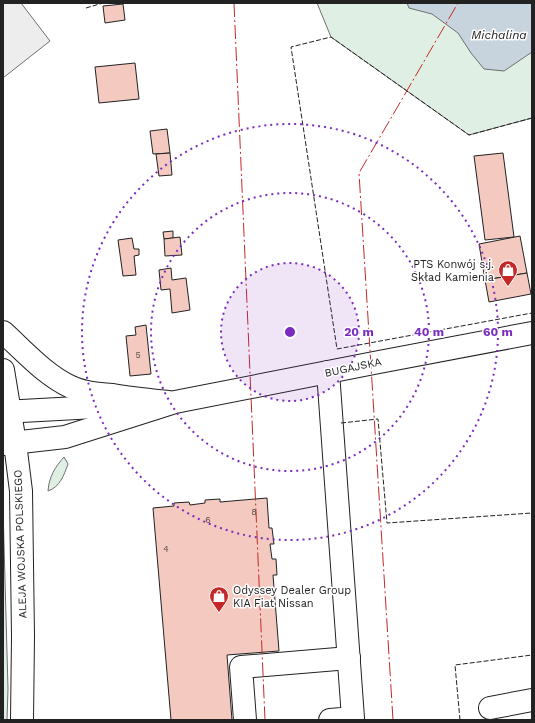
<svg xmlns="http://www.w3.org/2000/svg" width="535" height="723" viewBox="0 0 535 723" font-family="'Work Sans',sans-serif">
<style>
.green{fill:#e0efe3;stroke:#6f6f6f}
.parking{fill:#ededed;stroke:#6f6f6f}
.water{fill:#c7d3dd;stroke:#6f6f6f}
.building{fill:#f3c9c0;stroke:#222}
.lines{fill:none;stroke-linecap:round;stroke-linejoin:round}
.minor-casing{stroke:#222;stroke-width:24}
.major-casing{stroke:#222;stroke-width:24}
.minor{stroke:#fff;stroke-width:22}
.major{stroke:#fff;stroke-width:22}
.fence{stroke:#222;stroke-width:1;stroke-dasharray:5 2;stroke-linecap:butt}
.power{stroke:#c62828;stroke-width:1;stroke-dasharray:14 3 2 3;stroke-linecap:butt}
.ring{fill:none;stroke:#7b2cbf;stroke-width:2;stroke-dasharray:2 4}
.labels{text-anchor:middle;stroke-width:3;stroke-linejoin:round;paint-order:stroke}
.number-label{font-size:9px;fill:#564c4a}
.poi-label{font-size:11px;fill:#222;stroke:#fff;text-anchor:end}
.street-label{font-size:11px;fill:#222;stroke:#fff}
.water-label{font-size:12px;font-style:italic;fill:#222;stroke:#fff}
.centre{fill:#7b2cbf;stroke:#fff;stroke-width:2}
.ring-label{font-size:12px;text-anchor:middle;font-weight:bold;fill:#7b2cbf;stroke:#fff;stroke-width:3;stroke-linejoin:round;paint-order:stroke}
</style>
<rect width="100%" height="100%" fill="#fff"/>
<!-- green -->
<g class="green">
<path d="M 317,3 L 532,3 L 532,118 L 469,135 L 331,37 Z"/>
<path d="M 64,457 L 68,464 C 64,475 60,487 48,491 C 49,477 55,467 64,457 Z"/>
<path d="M 3,508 L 8,689 L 7,720 L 3,720 Z"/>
</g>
<!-- parking -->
<path class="parking" d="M 3,3 L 21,3 L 50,41 L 3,78 Z"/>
<!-- water -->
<path class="water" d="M 407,3 L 532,3 L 532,52 L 504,71 L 484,69 L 471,53 L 458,33 L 432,14 L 409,8 Z"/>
<!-- building -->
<g class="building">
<path d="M 123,4 L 125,20 L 105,23 L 103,6 Z"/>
<path d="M 135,63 L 139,99 L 99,103 L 95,67 Z"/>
<path d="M 167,129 L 170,153 L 153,154 L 150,131 Z"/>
<path d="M 170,153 L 172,175 L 159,176 L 156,154 Z"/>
<path d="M 503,153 L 514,237 L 485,240 L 474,156 Z"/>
<path d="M 173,231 L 173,238 L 164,239 L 163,232 Z"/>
<path d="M 520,236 L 527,273 L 485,280 L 479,244 Z"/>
<path d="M 180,237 L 182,255 L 165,256 L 164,239 Z"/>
<path d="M 132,238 L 134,249 L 139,249 L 139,255 L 134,256 L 136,275 L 123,276 L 118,240 Z"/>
<path d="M 171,268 L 172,280 L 186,278 L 190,310 L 172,313 L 170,289 L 161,290 L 159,270 Z"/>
<path d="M 527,273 L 531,294 L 489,302 L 485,280 Z"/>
<path d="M 146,325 L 151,374 L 130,376 L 126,336 L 136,335 L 135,327 Z"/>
<path d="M 267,498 L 269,528 L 272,528 L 274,544 L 270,544 L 272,559 L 276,559 L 277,575 L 273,575 L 279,651 L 227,655 L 232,720 L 171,720 L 153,508 L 174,506 L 174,503 L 189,502 L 190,505 L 205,503 L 205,500 L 220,499 L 220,502 Z"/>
</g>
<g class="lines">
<defs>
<g id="minor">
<path d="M 328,372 L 353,718 L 330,720"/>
<path d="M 490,708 L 532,700"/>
<path d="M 245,720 L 241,667 L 349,658"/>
</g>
<g id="major">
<path d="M 3,332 C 24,351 45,375 71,387 C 84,393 99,394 113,395 C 131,398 150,400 168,402"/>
<path d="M 3,370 L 15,443 L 21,491 L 23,636 L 22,720"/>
<path d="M 3,412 L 114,406"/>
<path d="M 3,444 L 65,437 L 175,402 L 379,362 L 532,333"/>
</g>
</defs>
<!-- minor casing -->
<use href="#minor" class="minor-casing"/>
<!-- major casing -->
<use href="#major" class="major-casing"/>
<!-- minor -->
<use href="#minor" class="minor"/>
<!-- major -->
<use href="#major" class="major"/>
<!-- fence -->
<g class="fence">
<path d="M 86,8 L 103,3"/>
<path d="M 532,118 L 469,135 L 331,37 L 291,47 L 337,349 L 532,313"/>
<path d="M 341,423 L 378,419 L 387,523 L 532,513"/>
<path d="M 460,720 L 455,665 L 532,655"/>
</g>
<!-- power -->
<g class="power">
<path d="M 234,3 L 265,720"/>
<path d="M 393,720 L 359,173 L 458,3"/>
</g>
</g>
<!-- distance rings -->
<circle cx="290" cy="332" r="69" fill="#7b2cbf" fill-opacity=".12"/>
<g class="ring">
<circle cx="290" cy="332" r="69"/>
<circle cx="290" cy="332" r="139"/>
<circle cx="290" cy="332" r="208"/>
</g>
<!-- icons -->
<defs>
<symbol id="shop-pin" viewBox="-11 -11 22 30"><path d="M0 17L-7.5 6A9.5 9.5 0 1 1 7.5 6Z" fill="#c62828" stroke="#fff"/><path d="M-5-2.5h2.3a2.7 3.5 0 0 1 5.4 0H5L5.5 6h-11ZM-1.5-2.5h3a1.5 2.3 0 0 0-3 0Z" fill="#fff"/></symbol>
</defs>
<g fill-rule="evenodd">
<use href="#shop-pin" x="497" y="259" width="22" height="30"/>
<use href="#shop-pin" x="208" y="585" width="22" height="30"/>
</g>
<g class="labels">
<!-- number labels -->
<g class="number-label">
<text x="138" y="358">5</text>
<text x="254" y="515">8</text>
<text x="208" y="523">6</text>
<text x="166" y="552">4</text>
</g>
<!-- poi labels -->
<g class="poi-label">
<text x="494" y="268">PTS Konwój s.j.<tspan x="494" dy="13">Skład Kamienia</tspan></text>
<text x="233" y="594" text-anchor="start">Odyssey Dealer Group<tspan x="233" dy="13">KIA Fiat Nissan</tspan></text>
</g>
<!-- street labels -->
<g class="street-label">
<text transform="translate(353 367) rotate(-12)" y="4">BUGAJSKA</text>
<text transform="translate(20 544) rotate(-92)" y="4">ALEJA WOJSKA POLSKIEGO</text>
</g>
<!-- water labels -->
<g class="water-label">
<text x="499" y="39">Michalina</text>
</g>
</g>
<circle cx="290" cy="332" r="6" class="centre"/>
<g class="ring-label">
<text x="359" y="336">20 m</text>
<text x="429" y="336">40 m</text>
<text x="498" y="336">60 m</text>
</g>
<!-- border -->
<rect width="535" height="723" fill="none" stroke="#222222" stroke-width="8"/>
</svg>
